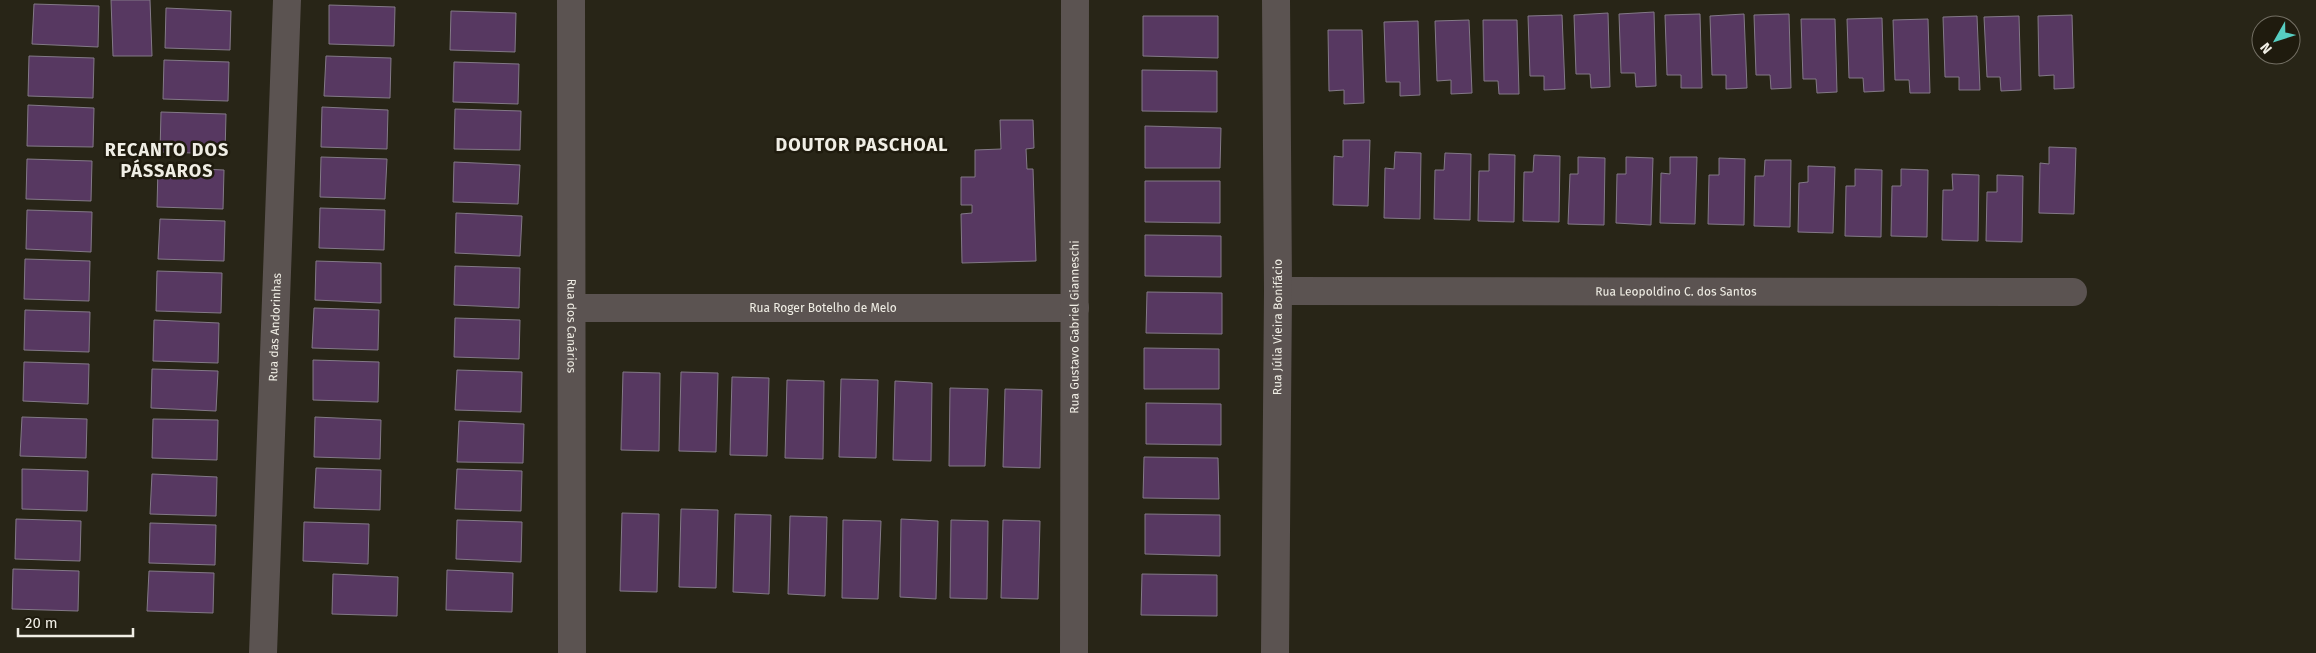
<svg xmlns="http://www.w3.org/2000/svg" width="2316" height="653" viewBox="0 0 2316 653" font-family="'Fira Sans',sans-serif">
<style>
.building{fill:#573861;stroke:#837987}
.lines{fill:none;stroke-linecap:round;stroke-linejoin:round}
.minor{stroke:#5b5351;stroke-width:28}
.labels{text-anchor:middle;stroke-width:5;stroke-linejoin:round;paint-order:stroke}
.street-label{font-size:12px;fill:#f0eee5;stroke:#1f1b0e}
.district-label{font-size:18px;font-weight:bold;letter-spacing:1px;fill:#f0eee5;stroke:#1f1b0e}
</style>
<rect width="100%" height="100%" fill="#282517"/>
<!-- building -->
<g class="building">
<path d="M 111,0 L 150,0 L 152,56 L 113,56 Z"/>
<path d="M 34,4 L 99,6 L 98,47 L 32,44 Z"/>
<path d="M 329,5 L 395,7 L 394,46 L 329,44 Z"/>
<path d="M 166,8 L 231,11 L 230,50 L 165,48 Z"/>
<path d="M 451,11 L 516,13 L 515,52 L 450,50 Z"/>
<path d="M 1654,12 L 1656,86 L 1636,87 L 1635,73 L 1621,73 L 1619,14 Z"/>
<path d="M 1608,13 L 1610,87 L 1591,88 L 1590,74 L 1576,74 L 1574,15 Z"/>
<path d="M 1700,14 L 1702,88 L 1681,88 L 1681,75 L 1667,75 L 1665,15 Z"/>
<path d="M 1744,14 L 1747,88 L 1726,89 L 1726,75 L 1712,75 L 1710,16 Z"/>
<path d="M 1789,14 L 1791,88 L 1771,89 L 1770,75 L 1756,75 L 1754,15 Z"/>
<path d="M 1562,15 L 1565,89 L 1544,90 L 1544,76 L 1530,76 L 1528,16 Z"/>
<path d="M 2072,15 L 2074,88 L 2054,89 L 2054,75 L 2039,76 L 2038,16 Z"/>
<path d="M 1143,16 L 1218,16 L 1218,58 L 1143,56 Z"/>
<path d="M 1977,16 L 1980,90 L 1959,90 L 1959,77 L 1945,77 L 1943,17 Z"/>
<path d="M 2019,16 L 2021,90 L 2001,91 L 2000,77 L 1987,77 L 1984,17 Z"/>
<path d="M 1882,18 L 1884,91 L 1864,92 L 1863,78 L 1849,78 L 1847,19 Z"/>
<path d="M 1801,19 L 1835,19 L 1837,92 L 1817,93 L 1816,79 L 1803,79 Z"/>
<path d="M 1928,19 L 1930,93 L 1910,93 L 1909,80 L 1895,80 L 1893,20 Z"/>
<path d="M 1469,20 L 1472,93 L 1451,94 L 1451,80 L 1437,81 L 1435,21 Z"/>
<path d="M 1483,20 L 1517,20 L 1519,94 L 1499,94 L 1498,81 L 1484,81 Z"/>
<path d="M 1418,21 L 1420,95 L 1400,96 L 1400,82 L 1386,82 L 1384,22 Z"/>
<path d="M 1328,30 L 1362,30 L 1364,103 L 1344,104 L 1344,90 L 1329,91 Z"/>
<path d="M 29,56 L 94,58 L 93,98 L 28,96 Z"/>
<path d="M 326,56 L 391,58 L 390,98 L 324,96 Z"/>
<path d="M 164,60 L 229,62 L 228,101 L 163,99 Z"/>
<path d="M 454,62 L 519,64 L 518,104 L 453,102 Z"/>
<path d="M 1142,70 L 1217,71 L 1217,112 L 1142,111 Z"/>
<path d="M 28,105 L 94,108 L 93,147 L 27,146 Z"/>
<path d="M 322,107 L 388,110 L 387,149 L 321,147 Z"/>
<path d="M 455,109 L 521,111 L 520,150 L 454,149 Z"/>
<path d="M 161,112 L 226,114 L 225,154 L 160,152 Z"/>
<path d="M 1000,120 L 1033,120 L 1034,148 L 1026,149 L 1027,169 L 1033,169 L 1036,261 L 962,263 L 961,214 L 972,213 L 972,205 L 961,205 L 961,177 L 975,177 L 975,150 L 1001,149 Z"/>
<path d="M 1145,126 L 1221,128 L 1220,168 L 1145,168 Z"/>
<path d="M 1343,140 L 1370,140 L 1368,206 L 1333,205 L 1334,156 L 1343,157 Z"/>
<path d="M 2049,147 L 2076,148 L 2074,214 L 2039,213 L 2040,163 L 2049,164 Z"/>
<path d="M 1395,152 L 1421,153 L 1420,219 L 1384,218 L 1385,168 L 1394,169 Z"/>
<path d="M 1445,153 L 1471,154 L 1470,220 L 1434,219 L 1435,170 L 1444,170 Z"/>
<path d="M 1489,154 L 1515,155 L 1514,222 L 1478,221 L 1479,171 L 1489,171 Z"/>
<path d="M 1534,155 L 1560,156 L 1559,222 L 1523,221 L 1524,172 L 1533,172 Z"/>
<path d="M 321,157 L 387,159 L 385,199 L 320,197 Z"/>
<path d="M 1578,157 L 1605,158 L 1604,225 L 1568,224 L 1570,174 L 1578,174 Z"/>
<path d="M 1626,157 L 1653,158 L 1651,225 L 1616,223 L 1617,174 L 1626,174 Z"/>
<path d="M 1670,157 L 1697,157 L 1695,224 L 1660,223 L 1661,173 L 1670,174 Z"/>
<path d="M 1719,158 L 1745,159 L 1744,225 L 1708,224 L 1709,175 L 1719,175 Z"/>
<path d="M 27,159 L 92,161 L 91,201 L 26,199 Z"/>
<path d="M 1765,160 L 1791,160 L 1790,227 L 1754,226 L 1755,176 L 1764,176 Z"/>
<path d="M 454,162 L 520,165 L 518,204 L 453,202 Z"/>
<path d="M 1808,166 L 1835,167 L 1833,233 L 1798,232 L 1799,183 L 1808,182 Z"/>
<path d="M 158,167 L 224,170 L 223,209 L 157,207 Z"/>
<path d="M 1855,169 L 1882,170 L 1881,237 L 1845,236 L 1846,186 L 1855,186 Z"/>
<path d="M 1901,169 L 1928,170 L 1927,237 L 1891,236 L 1892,186 L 1901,186 Z"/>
<path d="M 1952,174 L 1979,175 L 1978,241 L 1942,240 L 1943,190 L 1953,190 Z"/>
<path d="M 1997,175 L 2023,176 L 2022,242 L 1986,241 L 1987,192 L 1997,192 Z"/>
<path d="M 1145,181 L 1220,181 L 1220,223 L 1145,222 Z"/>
<path d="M 320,208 L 385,210 L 384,250 L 319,248 Z"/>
<path d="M 27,210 L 92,212 L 91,252 L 26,249 Z"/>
<path d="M 456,213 L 522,216 L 520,256 L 455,253 Z"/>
<path d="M 160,219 L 225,221 L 224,261 L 158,259 Z"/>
<path d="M 1145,235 L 1221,236 L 1221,277 L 1145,276 Z"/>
<path d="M 25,259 L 90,261 L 89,301 L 24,299 Z"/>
<path d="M 316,261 L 381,263 L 381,303 L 315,300 Z"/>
<path d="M 455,266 L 520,268 L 519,308 L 454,305 Z"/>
<path d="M 157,271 L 222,273 L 221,313 L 156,311 Z"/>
<path d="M 1147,292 L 1222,293 L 1222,334 L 1146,333 Z"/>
<path d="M 314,308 L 379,310 L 378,350 L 312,348 Z"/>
<path d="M 25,310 L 90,312 L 89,352 L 24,350 Z"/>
<path d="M 455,318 L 520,320 L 519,359 L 454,357 Z"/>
<path d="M 154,320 L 219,323 L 218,363 L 153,361 Z"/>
<path d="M 1144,348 L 1219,349 L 1219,389 L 1144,389 Z"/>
<path d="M 313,360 L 379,362 L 378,402 L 313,400 Z"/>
<path d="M 24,362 L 89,364 L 88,404 L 23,401 Z"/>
<path d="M 152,369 L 218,371 L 216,411 L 151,408 Z"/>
<path d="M 457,370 L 522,372 L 521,412 L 455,410 Z"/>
<path d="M 623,372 L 660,373 L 659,451 L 621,450 Z"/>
<path d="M 681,372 L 718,373 L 716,452 L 679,451 Z"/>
<path d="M 732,377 L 769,378 L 767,456 L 730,455 Z"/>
<path d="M 841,379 L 878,380 L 876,458 L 839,457 Z"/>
<path d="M 787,380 L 824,381 L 823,459 L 785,458 Z"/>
<path d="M 895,381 L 932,383 L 931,461 L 893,460 Z"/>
<path d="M 950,388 L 988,389 L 985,466 L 949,466 Z"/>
<path d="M 1005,389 L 1042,390 L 1040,468 L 1003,467 Z"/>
<path d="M 1146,403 L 1221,404 L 1221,445 L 1146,444 Z"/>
<path d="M 22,417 L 87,419 L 86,458 L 20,456 Z"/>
<path d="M 315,417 L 381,420 L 380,459 L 314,457 Z"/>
<path d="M 153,419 L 218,420 L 217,460 L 152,458 Z"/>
<path d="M 459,421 L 524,424 L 523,463 L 457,462 Z"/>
<path d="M 1144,457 L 1218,458 L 1219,499 L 1143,498 Z"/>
<path d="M 316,468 L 381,470 L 380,510 L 314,508 Z"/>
<path d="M 22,469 L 88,471 L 87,511 L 22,509 Z"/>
<path d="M 457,469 L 522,471 L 521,511 L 455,509 Z"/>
<path d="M 152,474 L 217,477 L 216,516 L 150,514 Z"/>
<path d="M 681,509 L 718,510 L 716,588 L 679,587 Z"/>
<path d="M 622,513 L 659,514 L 657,592 L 620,591 Z"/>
<path d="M 735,514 L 771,515 L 769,594 L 733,592 Z"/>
<path d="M 1145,514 L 1220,515 L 1220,556 L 1145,554 Z"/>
<path d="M 790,516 L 827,517 L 825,596 L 788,594 Z"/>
<path d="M 16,519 L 81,521 L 80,561 L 15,559 Z"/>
<path d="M 901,519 L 938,521 L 936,599 L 900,597 Z"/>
<path d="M 457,520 L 522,522 L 521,562 L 456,559 Z"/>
<path d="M 843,520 L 881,521 L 878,599 L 842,598 Z"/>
<path d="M 951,520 L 988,521 L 987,599 L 950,598 Z"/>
<path d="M 1003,520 L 1040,521 L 1038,599 L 1001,598 Z"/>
<path d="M 304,522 L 369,524 L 368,564 L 303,561 Z"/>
<path d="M 150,523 L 216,525 L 215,565 L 149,563 Z"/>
<path d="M 13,569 L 79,571 L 78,611 L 12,609 Z"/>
<path d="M 447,570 L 513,573 L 512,612 L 446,610 Z"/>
<path d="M 149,571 L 214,573 L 213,613 L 147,611 Z"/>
<path d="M 333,574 L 398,577 L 397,616 L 332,614 Z"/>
<path d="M 1142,574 L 1217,575 L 1217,616 L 1141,615 Z"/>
</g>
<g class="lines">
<!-- minor -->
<g class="minor">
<path id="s1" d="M 571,0 L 572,653"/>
<path id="s2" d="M 1278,291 L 2073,292"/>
<path id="s3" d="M 572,308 L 1075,308"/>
<path id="s4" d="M 263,653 L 287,0"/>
<path id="s5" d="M 1074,653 L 1075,0"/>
<path id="s6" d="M 1275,653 L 1278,291 L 1276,0"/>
</g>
</g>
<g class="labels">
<!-- street labels -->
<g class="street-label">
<text dy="4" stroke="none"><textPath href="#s2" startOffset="398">Rua Leopoldino C. dos Santos</textPath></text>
<text dy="4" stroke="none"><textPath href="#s3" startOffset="251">Rua Roger Botelho de Melo</textPath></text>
<text dy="4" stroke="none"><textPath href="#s4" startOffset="326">Rua das Andorinhas</textPath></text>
<text dy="4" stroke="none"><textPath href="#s1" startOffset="326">Rua dos Canários</textPath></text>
<text dy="4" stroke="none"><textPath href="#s5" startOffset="326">Rua Gustavo Gabriel Gianneschi</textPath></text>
<text dy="4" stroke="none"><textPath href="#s6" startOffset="326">Rua Júlia Vieira Bonifácio</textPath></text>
</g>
<!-- district labels -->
<g class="district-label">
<text x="862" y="151">DOUTOR PASCHOAL</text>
<text x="167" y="156">RECANTO DOS<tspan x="167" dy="21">PÁSSAROS</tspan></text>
</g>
</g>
<!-- north arrow -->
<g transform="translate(2276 40) rotate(231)"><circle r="24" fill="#1f1b0e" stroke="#736f64"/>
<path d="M0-4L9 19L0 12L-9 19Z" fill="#57cec2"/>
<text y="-8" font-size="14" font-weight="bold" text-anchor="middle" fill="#f0eee5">N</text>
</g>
<!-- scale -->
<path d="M18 628v8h115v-8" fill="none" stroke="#f0eee5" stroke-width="2.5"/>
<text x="25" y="628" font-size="15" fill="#f0eee5" stroke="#1f1b0e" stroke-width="4" paint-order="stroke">20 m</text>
</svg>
